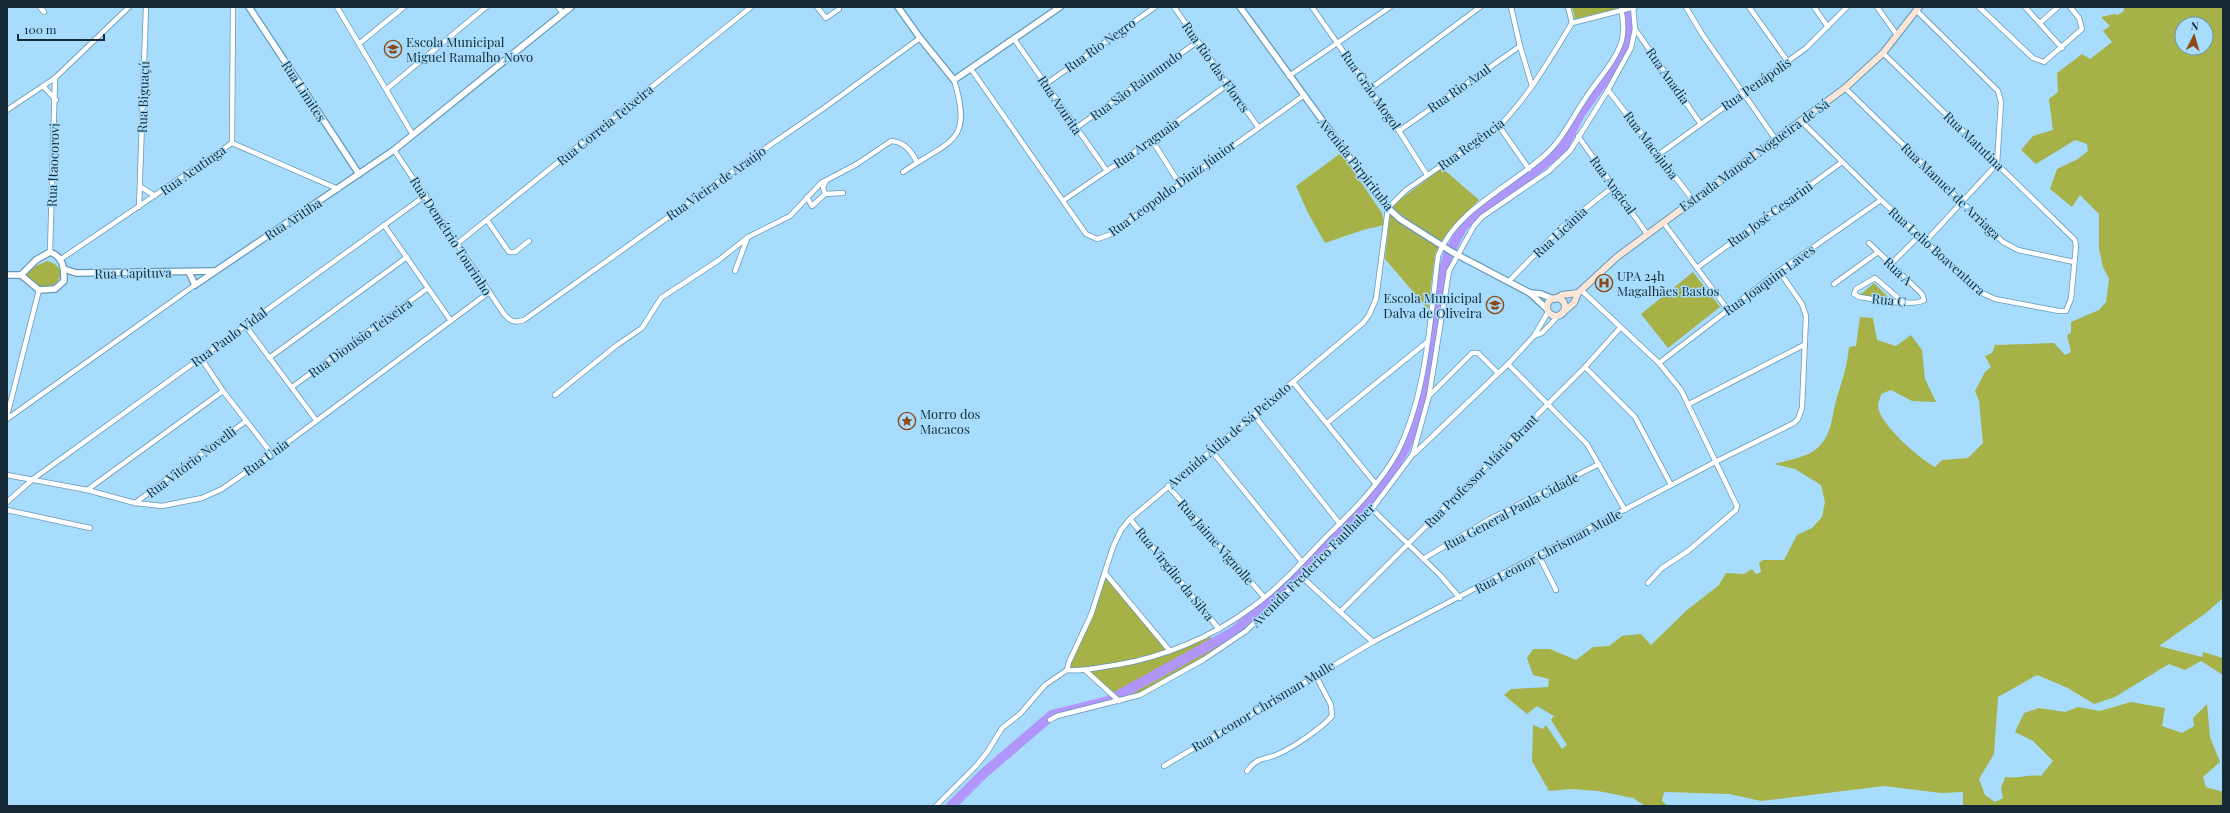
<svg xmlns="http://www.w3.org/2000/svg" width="2230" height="813" viewBox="0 0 2230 813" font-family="'Playfair Display',serif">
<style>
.green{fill:#a6b248;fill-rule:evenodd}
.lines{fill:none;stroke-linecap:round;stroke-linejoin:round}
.river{stroke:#b095fb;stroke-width:10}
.minor-casing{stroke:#6699b7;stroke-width:6}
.tertiary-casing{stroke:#6699b7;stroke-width:8}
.secondary-casing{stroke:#6699b7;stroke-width:8}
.minor{stroke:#fff;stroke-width:4.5}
.tertiary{stroke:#fff;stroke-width:5.5}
.secondary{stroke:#fae5d6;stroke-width:6}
.labels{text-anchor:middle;stroke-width:3;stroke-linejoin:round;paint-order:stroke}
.poi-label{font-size:13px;fill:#152a36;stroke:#a7dcfc;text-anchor:start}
.street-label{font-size:13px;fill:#152a36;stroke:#a7dcfc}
</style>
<rect width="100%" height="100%" fill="#a7dcfc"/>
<!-- green -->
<g class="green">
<path d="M 1572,7 L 1620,7 L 1620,8 L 1575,19 Z"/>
<path d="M 2124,7 L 2223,7 L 2223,598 L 2206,613 L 2159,646 L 2202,657 L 2203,652 L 2223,658 L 2223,675 L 2201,661 L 2185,670 L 2169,664 L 2115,697 L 2094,704 L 2068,688 L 2037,675 L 1998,697 L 1994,754 L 1979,779 L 1985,795 L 1995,802 L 2003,798 L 2001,788 L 2005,777 C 2019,779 2027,774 2041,776 L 2053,761 L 2033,741 L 2015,732 L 2024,713 L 2039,708 L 2065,712 L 2078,707 L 2100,711 L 2131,702 L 2165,708 L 2162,726 L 2182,733 L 2194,726 L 2193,718 L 2207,704 L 2210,737 L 2220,762 L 2203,777 L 2206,787 L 2223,792 L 2223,806 L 1963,806 L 1963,792 L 1941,793 L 1884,786 L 1761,801 L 1729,794 L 1664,792 L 1662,801 L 1668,806 L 1645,806 L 1633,798 L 1598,791 L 1571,789 L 1549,791 L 1532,761 L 1533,725 L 1543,729 L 1546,725 L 1562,749 L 1567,745 L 1551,720 L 1554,716 L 1537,706 L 1527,714 L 1504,695 L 1511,689 L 1548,687 L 1549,679 L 1533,675 L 1527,658 L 1533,649 L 1550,649 L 1576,660 L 1593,647 L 1609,646 L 1622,636 L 1641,634 L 1651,645 L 1687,610 L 1719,585 L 1726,573 L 1744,574 L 1752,569 L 1756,574 L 1761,572 L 1759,563 L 1763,560 L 1784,560 L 1797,535 L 1812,528 L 1822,517 L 1825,502 L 1821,485 L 1795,469 L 1774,464 C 1785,461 1802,458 1812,452 C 1833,439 1831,417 1837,397 C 1843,378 1847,367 1849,347 L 1856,346 L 1860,317 L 1873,318 L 1877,340 L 1896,346 L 1911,335 L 1922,350 L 1925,379 L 1936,402 L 1912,401 L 1891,390 L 1881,394 C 1881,397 1878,402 1878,406 C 1879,424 1920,459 1935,467 L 1942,460 L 1968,458 L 1983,443 L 1979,401 L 1975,391 L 1985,372 L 1991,367 L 1985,356 L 1992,353 L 1995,345 L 2054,343 L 2065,355 L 2071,352 L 2067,335 L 2071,333 L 2071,322 L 2099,310 L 2106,302 L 2109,279 L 2103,267 L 2099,249 L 2099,214 L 2080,195 L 2072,207 L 2050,189 L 2057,169 L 2078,159 L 2088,151 L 2087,144 L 2075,140 L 2036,164 L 2021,150 L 2033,136 L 2053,130 L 2049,99 L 2058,92 L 2057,73 L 2082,54 L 2090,59 L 2112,42 L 2103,31 L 2110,26 L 2101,17 L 2114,14 L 2118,15 L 2124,11 ZM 2182,24 L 2206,24 L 2206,48 L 2182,48 Z"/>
<path d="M 1341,153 L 1382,213 L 1384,225 L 1363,230 L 1325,243 L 1308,213 L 1296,186 Z"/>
<path d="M 1442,168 L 1479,200 L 1458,221 L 1441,242 L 1390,207 Z"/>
<path d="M 1390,212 L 1439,246 L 1435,254 L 1428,309 L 1385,259 Z"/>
<path d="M 47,261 C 60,264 65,274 55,284 L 40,289 L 23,277 L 36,266 Z"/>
<path d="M 1693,272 L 1720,307 L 1668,348 L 1641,314 Z"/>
<path d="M 1874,283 L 1891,300 L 1860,295 Z"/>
<path d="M 1105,574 L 1169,650 L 1141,660 L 1068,670 L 1092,614 Z"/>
<path d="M 1209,636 L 1220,647 L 1151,690 L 1119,701 L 1088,671 L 1141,661 Z"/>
</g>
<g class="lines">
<!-- river -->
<path class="river" d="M 951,806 L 983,774 L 1052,715 L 1108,701 L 1235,631 L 1322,551 L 1370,501 L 1383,484 L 1405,449 L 1419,411 L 1425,388 L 1442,276 L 1448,255 L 1463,226 L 1490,202 L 1527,177 L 1563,148 L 1580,114 L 1608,75 L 1628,41 L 1627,7"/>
<defs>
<g id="minor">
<path d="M 40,7 L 44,12"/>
<path d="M 337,7 L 413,135"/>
<path d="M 558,7 L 563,13"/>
<path d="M 817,7 L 826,18 L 839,9"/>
<path d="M 1174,7 L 1258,127"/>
<path d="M 1312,7 L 1399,131 L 1427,175"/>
<path d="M 1511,7 L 1520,46 L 1532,86"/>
<path d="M 1686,7 L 1702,34 L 1776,140"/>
<path d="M 1749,7 L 1788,62"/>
<path d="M 1814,7 L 1828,27"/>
<path d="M 1877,7 L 1897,35"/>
<path d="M 1979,7 L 2033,58 L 2044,62 L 2082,29 L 2079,18 L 2070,7"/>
<path d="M 2025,7 L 2062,48"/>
<path d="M 1917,11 L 1998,91 L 2001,102 L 1997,164 L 1925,242"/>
<path d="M 1572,23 L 1635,7"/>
<path d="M 2040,23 L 2058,7"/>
<path d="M 1635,29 L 1700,123"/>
<path d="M 1014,39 L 1107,171"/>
<path d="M 360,43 L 404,7"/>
<path d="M 971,69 L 1086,234 L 1097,239 L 1109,235 L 1303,96"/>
<path d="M 1289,76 L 1390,7"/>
<path d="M 1046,84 L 1155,7"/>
<path d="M 44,87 L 56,100"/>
<path d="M 388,88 L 486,7"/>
<path d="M 1845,88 L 2003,242 L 2018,250 L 2074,262"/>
<path d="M 1370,89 L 1480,7"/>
<path d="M 1608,90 L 1693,200"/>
<path d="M 7,110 L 55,78 L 129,7"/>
<path d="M 1802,122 L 1881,200 L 1980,292 L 1995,299 L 2059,311 L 2066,311 L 2071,299 L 2076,246 L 2075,240 L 1883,53"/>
<path d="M 1499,126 L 1529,169"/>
<path d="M 1076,128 L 1197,42"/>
<path d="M 1399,131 L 1520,46"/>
<path d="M 1578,136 L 1647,234"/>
<path d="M 1152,140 L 1179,183"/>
<path d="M 232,143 L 233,7"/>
<path d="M 232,143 L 338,189"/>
<path d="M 394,150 L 504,314 C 511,322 515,323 524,320 L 747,161 L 824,108 L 920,38"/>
<path d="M 1658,155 L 1806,48 L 1847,7"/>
<path d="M 903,172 C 949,140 974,144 954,80"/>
<path d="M 826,181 L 823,187 L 825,194 L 843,193"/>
<path d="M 141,187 L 155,196"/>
<path d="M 807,197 L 812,206 L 825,194"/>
<path d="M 1064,200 L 1152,140 L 1227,85"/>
<path d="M 139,207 L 146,7"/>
<path d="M 487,220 L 509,252 L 515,252 L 529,241"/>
<path d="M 1663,222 L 1728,310"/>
<path d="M 384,225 L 451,321"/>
<path d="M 458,243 L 751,7"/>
<path d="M 1869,243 L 1922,294 L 1924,300 C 1915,307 1872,299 1859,297 L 1854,294 L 1856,289 L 1875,278 L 1903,302"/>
<path d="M 50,252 L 55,78"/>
<path d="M 61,259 L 232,143"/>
<path d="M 1891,264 L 1919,236"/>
<path d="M 1698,267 L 1842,162"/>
<path d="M 735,271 L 747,239"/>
<path d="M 1509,281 L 1562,227 L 1614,186"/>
<path d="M 1834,284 L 1878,252"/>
<path d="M 1581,290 L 1659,363 L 1681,390 L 1737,506 L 1736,510 L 1688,551 L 1662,568 L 1648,583"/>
<path d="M 245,325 L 316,420"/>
<path d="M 1534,336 L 1542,333 L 1559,315"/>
<path d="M 201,358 L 223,391 L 272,454"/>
<path d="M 269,358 L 407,257"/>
<path d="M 1659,363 L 1779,271 L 1881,200"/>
<path d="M 1508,364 L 1587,444 L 1625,510"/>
<path d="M 1585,367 L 1635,417 L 1671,485"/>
<path d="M 1293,382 L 1375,483"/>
<path d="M 292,387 L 428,288"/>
<path d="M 555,395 L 617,345 L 642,328 L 661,298 L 719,260 L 748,237 L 790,216 L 821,183 L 857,164 L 891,141 C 905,142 911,151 917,162"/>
<path d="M 1429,396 L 1472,353 L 1478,353 L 1498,373"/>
<path d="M 1689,404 L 1804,345"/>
<path d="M 1254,415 L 1340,524"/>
<path d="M 7,416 L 39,290"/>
<path d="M 7,419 L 195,285"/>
<path d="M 1327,423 L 1427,342"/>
<path d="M 1211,450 L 1302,562"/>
<path d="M 1415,453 L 1508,364 L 1534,336 L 1548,312"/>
<path d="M 7,475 L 87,490 L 135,503 L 162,506 L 202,498 L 222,489 L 272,454 L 488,293"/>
<path d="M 1168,486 L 1264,597"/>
<path d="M 87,490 L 223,391"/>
<path d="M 7,502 L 33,479 L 426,195"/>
<path d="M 135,503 L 246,421"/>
<path d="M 1372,509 L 1440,575 L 1460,598"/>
<path d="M 7,510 L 90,528"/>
<path d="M 1130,519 L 1219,629"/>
<path d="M 1538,554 L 1556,590"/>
<path d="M 1423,559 L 1490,519 L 1599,464"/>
<path d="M 1105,573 L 1170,651"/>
<path d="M 1303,578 L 1373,642"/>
<path d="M 1340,612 L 1585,367 L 1620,328"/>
<path d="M 1067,670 C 1084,672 1100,667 1116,665 C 1164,657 1212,637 1251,608 C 1278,589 1302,562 1325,538 C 1351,513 1381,483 1398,451 C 1427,392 1430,320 1438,256 C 1454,211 1511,186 1545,155 C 1563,139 1573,116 1587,96 C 1598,79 1616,61 1622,40 C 1624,30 1623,17 1621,7"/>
<path d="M 1067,670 L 1069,662 L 1091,615 L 1113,547 L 1121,530 L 1130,519 L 1363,323 L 1369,315 L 1376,299 L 1388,208 L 1406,190 L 1499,126 C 1529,96 1550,59 1572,23 L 1568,7"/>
<path d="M 1086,671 L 1119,701"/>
<path d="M 1050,720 L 1057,716 L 1140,695 L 1203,660 L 1246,631 L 1372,509 L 1413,454 L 1429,396 L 1449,271 L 1474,226 L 1482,217 L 1549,171 L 1570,151 L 1608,90 L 1631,48 L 1635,29 L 1633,7"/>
<path d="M 1164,766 L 1373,642 L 1717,461 L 1794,423 L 1798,419 L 1802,408 L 1806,316 L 1802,304 L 1779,271"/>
<path d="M 1247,771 C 1259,756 1261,761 1276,755 C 1291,749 1322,728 1332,716 L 1331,705 L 1315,674"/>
<path d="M 936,806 L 976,766 L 988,751 L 1002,728 L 1020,714 L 1045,685 L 1067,670"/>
</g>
<g id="tertiary">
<path d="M 249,7 L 359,174"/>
<path d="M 898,7 L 920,38 L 954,80 L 1060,7"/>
<path d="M 1240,7 L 1370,186 L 1388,208 L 1400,219 L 1452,252 L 1530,293 L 1547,309"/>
<path d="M 50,252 C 64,257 64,269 64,281 L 55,289 L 39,290 L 21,275 L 36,260 Z"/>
<path d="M 64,269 L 76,273 L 214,271"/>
<path d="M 189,272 L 195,285 L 394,150 L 571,7"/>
<path d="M 7,275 L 21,275"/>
<path d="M 1530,293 L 1541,294 L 1553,299"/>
</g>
<g id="secondary">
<circle cx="1556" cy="307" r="9"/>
<path d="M 1555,299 L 1562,295 L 1578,293"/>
<path d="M 1561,314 L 1574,303 L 1578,293 L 1617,257 L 1845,88 L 1883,53 L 1919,7"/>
</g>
</defs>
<!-- minor casing -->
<use href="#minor" class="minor-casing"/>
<!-- tertiary casing -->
<use href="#tertiary" class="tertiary-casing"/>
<!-- secondary casing -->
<use href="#secondary" class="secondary-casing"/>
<!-- minor -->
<use href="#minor" class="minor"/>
<!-- tertiary -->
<use href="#tertiary" class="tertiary"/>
<!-- secondary -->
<use href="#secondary" class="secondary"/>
</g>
<!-- icons -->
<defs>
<symbol id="school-ring" viewBox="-11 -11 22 22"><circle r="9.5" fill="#a7dcfc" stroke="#8c4b16" stroke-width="1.5"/><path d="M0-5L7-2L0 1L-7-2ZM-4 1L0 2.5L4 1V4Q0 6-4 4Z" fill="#8c4b16"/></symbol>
<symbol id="hospital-ring" viewBox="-11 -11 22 22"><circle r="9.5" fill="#a7dcfc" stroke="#8c4b16" stroke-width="1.5"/><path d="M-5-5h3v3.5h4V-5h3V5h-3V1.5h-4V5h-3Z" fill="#8c4b16"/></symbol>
<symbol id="sight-ring" viewBox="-11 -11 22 22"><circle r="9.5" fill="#a7dcfc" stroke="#8c4b16" stroke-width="1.5"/><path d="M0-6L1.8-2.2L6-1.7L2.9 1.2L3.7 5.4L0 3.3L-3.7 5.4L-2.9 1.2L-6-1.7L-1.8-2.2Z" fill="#8c4b16"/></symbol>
</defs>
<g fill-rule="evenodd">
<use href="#school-ring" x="383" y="39" width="20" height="20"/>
<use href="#hospital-ring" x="1594" y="273" width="20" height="20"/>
<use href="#school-ring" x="1485" y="295" width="20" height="20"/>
<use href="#sight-ring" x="897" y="411" width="20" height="20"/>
</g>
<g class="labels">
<!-- poi labels -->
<g class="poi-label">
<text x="406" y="47">Escola Municipal<tspan x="406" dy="15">Miguel Ramalho Novo</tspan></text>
<text x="1617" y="281">UPA 24h<tspan x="1617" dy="15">Magalhães Bastos</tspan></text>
<text x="1482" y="303" text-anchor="end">Escola Municipal<tspan x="1482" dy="15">Dalva de Oliveira</tspan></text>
<text x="920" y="419">Morro dos<tspan x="920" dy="15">Macacos</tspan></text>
</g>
<!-- street labels -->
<g class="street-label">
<text transform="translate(1100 45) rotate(-35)" y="5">Rua Rio Negro</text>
<text transform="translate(1216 67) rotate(55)" y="5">Rua Rio das Flores</text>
<text transform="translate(1668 76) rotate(55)" y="5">Rua Anadia</text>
<text transform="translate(1756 84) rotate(-35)" y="5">Rua Penápolis</text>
<text transform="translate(1136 85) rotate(-36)" y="5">Rua São Raimundo</text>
<text transform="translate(1459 88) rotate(-35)" y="5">Rua Rio Azul</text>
<text transform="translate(1371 90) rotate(55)" y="5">Rua Grão Mogol</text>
<text transform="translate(304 91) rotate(57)" y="5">Rua Limites</text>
<text transform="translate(143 97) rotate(-88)" y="5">Rua Biguaçú</text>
<text transform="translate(1060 105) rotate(56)" y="5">Rua Azurita</text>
<text transform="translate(605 125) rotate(-39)" y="5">Rua Correia Teixeira</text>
<text transform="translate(1974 141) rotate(44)" y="5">Rua Matutina</text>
<text transform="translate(1146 143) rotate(-35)" y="5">Rua Araguaia</text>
<text transform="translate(1471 144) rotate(-36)" y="5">Rua Regência</text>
<text transform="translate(1651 145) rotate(53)" y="5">Rua Macajuba</text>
<text transform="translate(1754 155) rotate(-36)" y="5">Estrada Manoel Nogueira de Sá</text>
<text transform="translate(1356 164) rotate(52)" y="5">Avenida Pirpirituba</text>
<text transform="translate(53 165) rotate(-88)" y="5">Rua Itaocorovi</text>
<text transform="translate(193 170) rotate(-35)" y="5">Rua Acutinga</text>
<text transform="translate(716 183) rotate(-35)" y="5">Rua Vieira de Araújo</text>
<text transform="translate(1613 185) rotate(54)" y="5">Rua Angical</text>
<text transform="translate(1172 188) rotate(-36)" y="5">Rua Leopoldo Diniz Júnior</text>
<text transform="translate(1951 191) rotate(44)" y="5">Rua Manuel de Arriaga</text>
<text transform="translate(1770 214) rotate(-36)" y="5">Rua José Cesarini</text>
<text transform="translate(293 219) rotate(-33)" y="5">Rua Aritiba</text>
<text transform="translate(1560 232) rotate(-43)" y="5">Rua Licânia</text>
<text transform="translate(451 236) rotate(57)" y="5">Rua Demétrio Tourinho</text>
<text transform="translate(1937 251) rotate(42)" y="5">Rua Lelio Boaventura</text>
<text transform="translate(1898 271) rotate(43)" y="5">Rua A</text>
<text transform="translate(133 273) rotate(-1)" y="5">Rua Capituva</text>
<text transform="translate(1769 280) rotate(-36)" y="5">Rua Joaquim Laves</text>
<text transform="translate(1889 300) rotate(6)" y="5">Rua C</text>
<text transform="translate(229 337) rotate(-36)" y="5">Rua Paulo Vidal</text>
<text transform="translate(360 338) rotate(-36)" y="5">Rua Dionísio Teixeira</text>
<text transform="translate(1229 435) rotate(-40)" y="5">Avenida Átila de Sá Peixoto</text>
<text transform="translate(266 457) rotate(-36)" y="5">Rua Unia</text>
<text transform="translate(191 462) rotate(-37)" y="5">Rua Vitório Novelli</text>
<text transform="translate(1481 471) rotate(-45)" y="5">Rua Professor Mário Brant</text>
<text transform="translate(1511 511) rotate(-28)" y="5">Rua General Paula Cidade</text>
<text transform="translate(1216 542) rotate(49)" y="5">Rua Jaime Vignolle</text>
<text transform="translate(1548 551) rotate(-28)" y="5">Rua Leonor Chrisman Mulle</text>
<text transform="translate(1313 565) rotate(-45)" y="5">Avenida Frederico Faulhaber</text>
<text transform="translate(1175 574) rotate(51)" y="5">Rua Virgílio da Silva</text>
<text transform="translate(1263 706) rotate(-31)" y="5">Rua Leonor Chrisman Mulle</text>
</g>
</g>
<!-- border -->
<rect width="2230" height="813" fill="none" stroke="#152a36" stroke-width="16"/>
<!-- north arrow -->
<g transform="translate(2194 36) rotate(5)"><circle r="19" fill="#a7dcfc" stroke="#6d95ad"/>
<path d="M0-3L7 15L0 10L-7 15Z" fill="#8c4b16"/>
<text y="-6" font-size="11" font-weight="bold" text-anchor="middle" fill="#152a36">N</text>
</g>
<!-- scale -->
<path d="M18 34v6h86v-6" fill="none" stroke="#152a36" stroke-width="2"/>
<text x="24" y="34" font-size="12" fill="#152a36" stroke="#a7dcfc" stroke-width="3" paint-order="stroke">100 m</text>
</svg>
